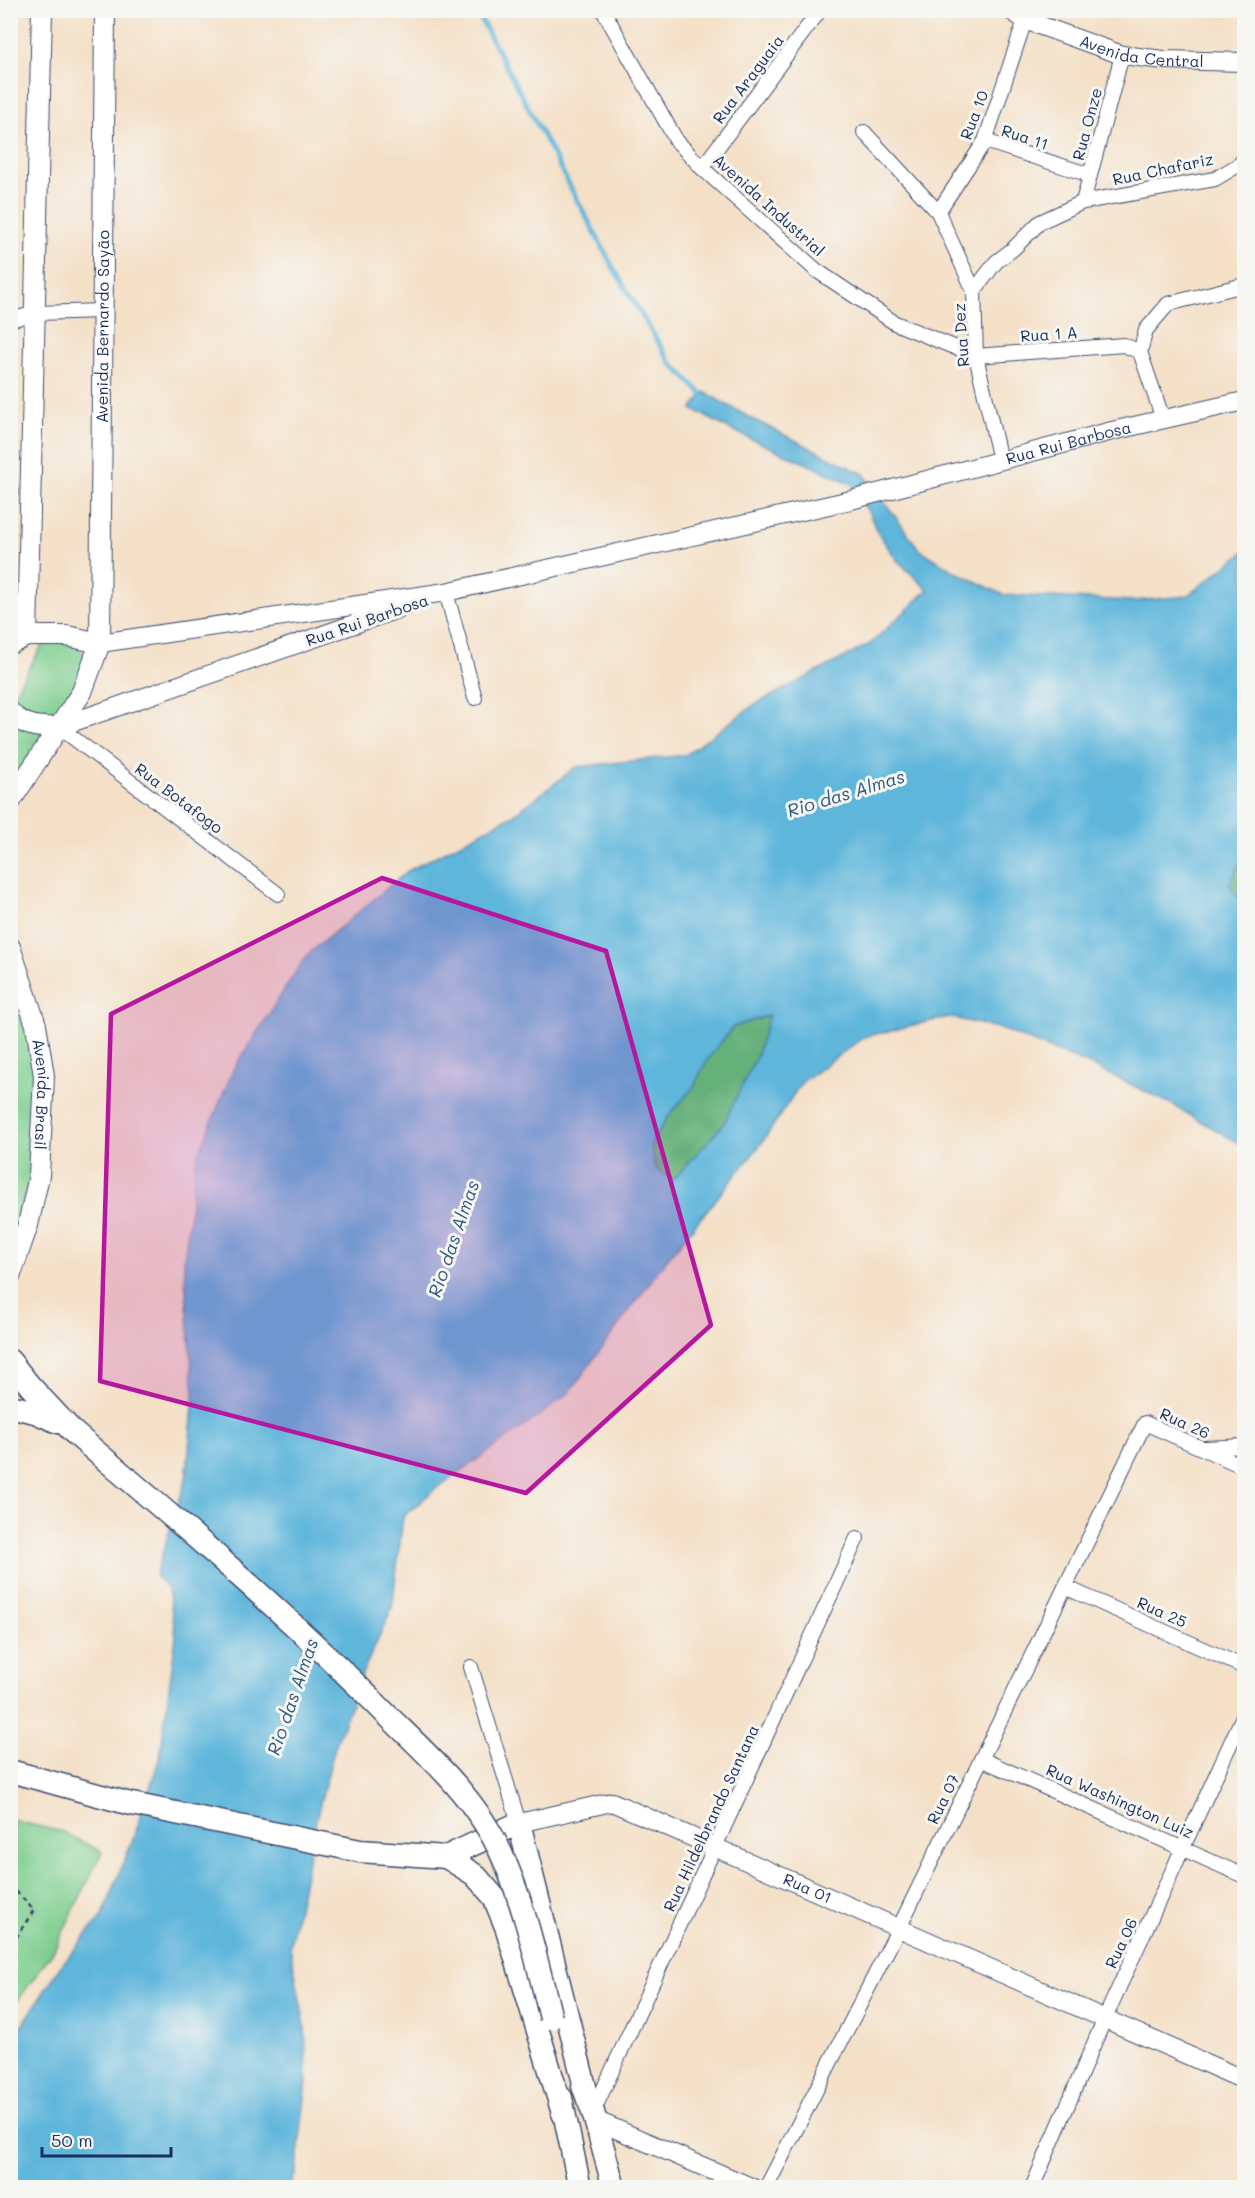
<svg xmlns="http://www.w3.org/2000/svg" width="1255" height="2198" viewBox="0 0 1255 2198" font-family="Mali,sans-serif">
<style>
.green{fill:#7ece8f;stroke:#4c7e76;stroke-width:1.5}
.forest{fill:#66b17a;stroke:#40706c;stroke-width:1.5}
.water{fill:#5eb6db;stroke:#3c729c;stroke-width:1.5;fill-rule:evenodd}
.lines{fill:none;stroke-linecap:round;stroke-linejoin:round}
.stream{stroke:#5eb6db;stroke-width:5}
.minor-casing{stroke:#3c4a6e;stroke-width:16}
.tertiary-casing{stroke:#3c4a6e;stroke-width:20}
.secondary-casing{stroke:#3c4a6e;stroke-width:22}
.primary-casing{stroke:#3c4a6e;stroke-width:25}
.path{stroke:#3c4a6e;stroke-width:3;stroke-dasharray:4.5 4.5;stroke-linecap:butt}
.minor{stroke:#fff;stroke-width:14}
.tertiary{stroke:#fff;stroke-width:18}
.secondary{stroke:#fff;stroke-width:20}
.primary{stroke:#fff;stroke-width:22}
.primary-bridge-casing{stroke:#3c4a6e;stroke-width:25;stroke-linecap:butt}
.primary-bridge{stroke:#fff;stroke-width:22}
.marked{fill:#b5179e;fill-opacity:0.2;stroke:#b5179e;stroke-width:4.5;stroke-linejoin:round}
.labels{text-anchor:middle;stroke-width:6;stroke-linejoin:round;paint-order:stroke}
.street-label{font-size:16px;fill:#1b2f5e;stroke:#f6f6f2}
.water-label{font-size:18px;font-style:italic;fill:#2f5884;stroke:#f6f6f2}
</style>
<rect width="100%" height="100%" fill="#f6f6f2"/>
<filter id="ink" filterUnits="userSpaceOnUse"><feTurbulence type="fractalNoise" baseFrequency=".0167" numOctaves="2"/><feDisplacementMap in="SourceGraphic" scale="12" xChannelSelector="R" yChannelSelector="G"/><feConvolveMatrix kernelMatrix="1 2 1 2 8 2 1 2 1" color-interpolation-filters="sRGB"/></filter>
<filter id="wash" filterUnits="userSpaceOnUse"><feTurbulence type="fractalNoise" baseFrequency=".008" numOctaves="4" result="noise"/><feDisplacementMap in="SourceGraphic" scale="24" xChannelSelector="R" yChannelSelector="G"/><feGaussianBlur stdDeviation="1.35" result="paint"/><feColorMatrix in="noise" values="0 0 0 0 0 0 0 0 0 0 0 0 0 0 0 0 0 1.4 0 .05"/><feComposite in="paint" operator="in"/></filter>
<g filter="url(#wash)">
<rect width="100%" height="100%" fill="#f4e0c7"/>
<!-- green -->
<g class="green">
<path d="M 46,639 L 77,647 L 88,658 L 79,690 L 48,722 L 22,719 L 11,699 Z"/>
<path d="M 10,719 L 49,734 L 10,796 Z"/>
<path d="M 10,975 L 32,1038 L 36,1081 L 34,1140 L 28,1185 L 10,1250 Z"/>
<path d="M 11,1820 L 63,1832 L 102,1852 L 54,1950 L 11,2010 Z"/>
</g>
<!-- forest -->
<g class="forest">
<path d="M 1244,862 L 1244,906 L 1229,885 L 1239,864 Z"/>
<path d="M 770,1015 L 757,1055 L 723,1125 L 673,1180 L 655,1168 L 651,1144 L 669,1115 L 693,1088 L 707,1060 L 733,1027 Z"/>
</g>
<!-- water -->
<path class="water" d="M 704,392 L 752,419 L 864,474 L 919,549 L 952,570 L 1004,595 L 1134,601 L 1187,596 L 1244,552 L 1244,862 L 1239,865 L 1229,885 L 1244,906 L 1244,1146 L 1173,1105 L 1093,1066 L 998,1028 L 948,1017 L 864,1037 L 801,1083 L 761,1144 L 664,1263 L 569,1393 L 536,1418 L 433,1491 L 403,1517 L 392,1608 L 362,1674 L 335,1747 L 318,1811 L 290,1946 L 305,2026 L 307,2081 L 296,2172 L 290,2187 L 11,2188 L 11,2043 L 60,1967 L 103,1915 L 136,1831 L 160,1757 L 176,1636 L 168,1589 L 155,1576 L 186,1480 L 194,1396 L 184,1263 L 196,1160 L 233,1070 L 306,956 L 408,871 L 515,814 L 576,767 L 685,755 L 754,705 L 870,644 L 928,590 L 898,561 L 877,532 L 870,515 L 852,484 L 729,429 L 692,409 ZM 769,1015 L 757,1055 L 723,1125 L 673,1180 L 655,1168 L 651,1144 L 669,1115 L 693,1088 L 707,1060 L 733,1027 Z"/>
<g class="lines">
<!-- stream -->
<path class="stream" d="M 476,10 L 614,269 L 670,362 L 707,399"/>
</g>
</g>
<g filter="url(#ink)">
<g class="lines">
<defs>
<g id="minor">
<path d="M 603,10 L 676,140 L 702,168 L 816,270 L 895,323 L 976,356 L 1124,345 L 1140,352 L 1163,419"/>
<path d="M 864,132 L 938,212 L 974,291 L 976,356 L 1000,460"/>
<path d="M 985,141 L 1090,175"/>
<path d="M 702,168 L 820,10"/>
<path d="M 1083,202 L 1122,55"/>
<path d="M 938,212 L 985,141 L 1025,20 L 1034,10"/>
<path d="M 974,291 L 996,262 L 1013,249 L 1040,222 L 1083,202 L 1215,179 L 1240,164 L 1244,159"/>
<path d="M 10,320 L 36,313 L 103,311"/>
<path d="M 1140,352 L 1146,330 L 1168,304 L 1244,285"/>
<path d="M 446,592 L 475,698"/>
<path d="M 59,727 L 278,894"/>
<path d="M 1205,1448 L 1244,1446"/>
<path d="M 1065,1587 L 1244,1667"/>
<path d="M 471,1667 L 519,1823"/>
<path d="M 981,1759 L 1244,1876"/>
<path d="M 593,2112 L 857,1538"/>
<path d="M 766,2188 L 899,1928 L 1145,1423 L 1244,1467"/>
<path d="M 1032,2188 L 1105,2018 L 1244,1714"/>
</g>
<g id="tertiary">
<path id="s1" d="M 1010,10 L 1025,20 L 1122,55 L 1164,60 L 1244,62"/>
<path id="s2" d="M 100,643 L 446,592 L 851,500 L 1112,431 L 1244,401"/>
<path d="M 59,727 L 406,606"/>
<path id="s3" d="M 519,1823 L 612,1802 L 1244,2080"/>
<path d="M 595,2120 L 753,2188"/>
</g>
<g id="secondary">
<path d="M 27,636 L 42,10"/>
<path d="M 10,644 L 27,636 L 67,636 L 100,643"/>
<path d="M 10,712 C 23,727 41,728 59,727"/>
<path id="s4" d="M 10,802 L 82,692 L 100,643 L 105,10"/>
<path id="s5" d="M 10,947 L 36,1025 L 44,1076 L 39,1176 L 28,1225 L 10,1277"/>
</g>
<g id="primary">
<path d="M 10,1361 L 30,1386 L 73,1432"/>
<path d="M 10,1406 L 35,1412 L 58,1422"/>
<path d="M 10,1771 L 127,1803 L 360,1851 L 446,1857 L 519,1823 L 588,2099"/>
<path d="M 446,1857 L 475,1875 L 494,1897 L 507,1929 L 563,2113"/>
<path d="M 583,2086 L 593,2112 L 614,2188"/>
<path d="M 561,2098 L 580,2188"/>
</g>
</defs>
<!-- minor casing -->
<use href="#minor" class="minor-casing"/>
<!-- tertiary casing -->
<use href="#tertiary" class="tertiary-casing"/>
<!-- secondary casing -->
<use href="#secondary" class="secondary-casing"/>
<!-- primary casing -->
<use href="#primary" class="primary-casing"/>
<!-- path -->
<path class="path" d="M 10,1885 L 34,1910 L 10,1947"/>
<!-- minor -->
<use href="#minor" class="minor"/>
<!-- tertiary -->
<use href="#tertiary" class="tertiary"/>
<!-- secondary -->
<use href="#secondary" class="secondary"/>
<!-- primary -->
<use href="#primary" class="primary"/>
<defs>
<path id="primary-bridge" d="M 73,1432 C 180,1523 287,1614 386,1714 C 429,1756 476,1798 501,1853 C 525,1905 537,1963 551,2018"/>
</defs>
<!-- primary-bridge casing -->
<use href="#primary-bridge" class="primary-bridge-casing"/>
<!-- primary-bridge -->
<use href="#primary-bridge" class="primary-bridge"/>
</g>
</g>
<!-- marked area -->
<path class="marked" d="M 382,878 L 606,951 L 711,1325 L 526,1493 L 100,1381 L 111,1014 Z"/>
<g class="labels">
<!-- street labels -->
<g class="street-label">
<text dy="6" stroke="none"><textPath href="#s1" startOffset="140">Avenida Central</textPath></text>
<text transform="translate(748 79) rotate(-53)" y="6">Rua Araguaia</text>
<text transform="translate(974 115) rotate(-69)" y="6">Rua 10</text>
<text transform="translate(1087 124) rotate(-75)" y="6">Rua Onze</text>
<text transform="translate(1025 137) rotate(18)" y="6">Rua 11</text>
<text transform="translate(1163 169) rotate(-12)" y="6">Rua Chafariz</text>
<text transform="translate(769 205) rotate(42)" y="6">Avenida Industrial</text>
<text dy="6" stroke="none"><textPath href="#s4" startOffset="500">Avenida Bernardo Sayão</textPath></text>
<text transform="translate(1049 334) rotate(-4)" y="6">Rua 1 A</text>
<text transform="translate(961 335) rotate(-94)" y="6">Rua Dez</text>
<text dy="6" stroke="none"><textPath href="#s2" startOffset="990">Rua Rui Barbosa</textPath></text>
<text transform="translate(367 620) rotate(-19)" y="6">Rua Rui Barbosa</text>
<text transform="translate(179 798) rotate(37)" y="6">Rua Botafogo</text>
<text dy="6" stroke="none"><textPath href="#s5" startOffset="152">Avenida Brasil</textPath></text>
<text transform="translate(1185 1423) rotate(24)" y="6">Rua 26</text>
<text transform="translate(1162 1612) rotate(24)" y="6">Rua 25</text>
<text transform="translate(943 1799) rotate(-64)" y="6">Rua 07</text>
<text transform="translate(1120 1801) rotate(24)" y="6">Rua Washington Luiz</text>
<text transform="translate(711 1818) rotate(-65)" y="6">Rua Hildelbrando Santana</text>
<text dy="6" stroke="none"><textPath href="#s3" startOffset="309">Rua 01</textPath></text>
<text transform="translate(1121 1943) rotate(-65)" y="6">Rua 06</text>
</g>
<!-- water labels -->
<g class="water-label">
<text transform="translate(846 794) rotate(-17)" y="6">Rio das Almas</text>
<text transform="translate(454 1239) rotate(-71)" y="6">Rio das Almas</text>
<text transform="translate(293 1697) rotate(-71)" y="6">Rio das Almas</text>
</g>
</g>
<!-- margin -->
<rect width="1255" height="2198" fill="none" stroke="#f6f6f2" stroke-width="36"/>
<!-- scale -->
<path d="M42 2147v9h129v-9" fill="none" stroke="#1b2f5e" stroke-width="3"/>
<text x="51" y="2147" font-size="18" fill="#1b2f5e" stroke="#f6f6f2" stroke-width="4.5" paint-order="stroke">50 m</text>
</svg>
